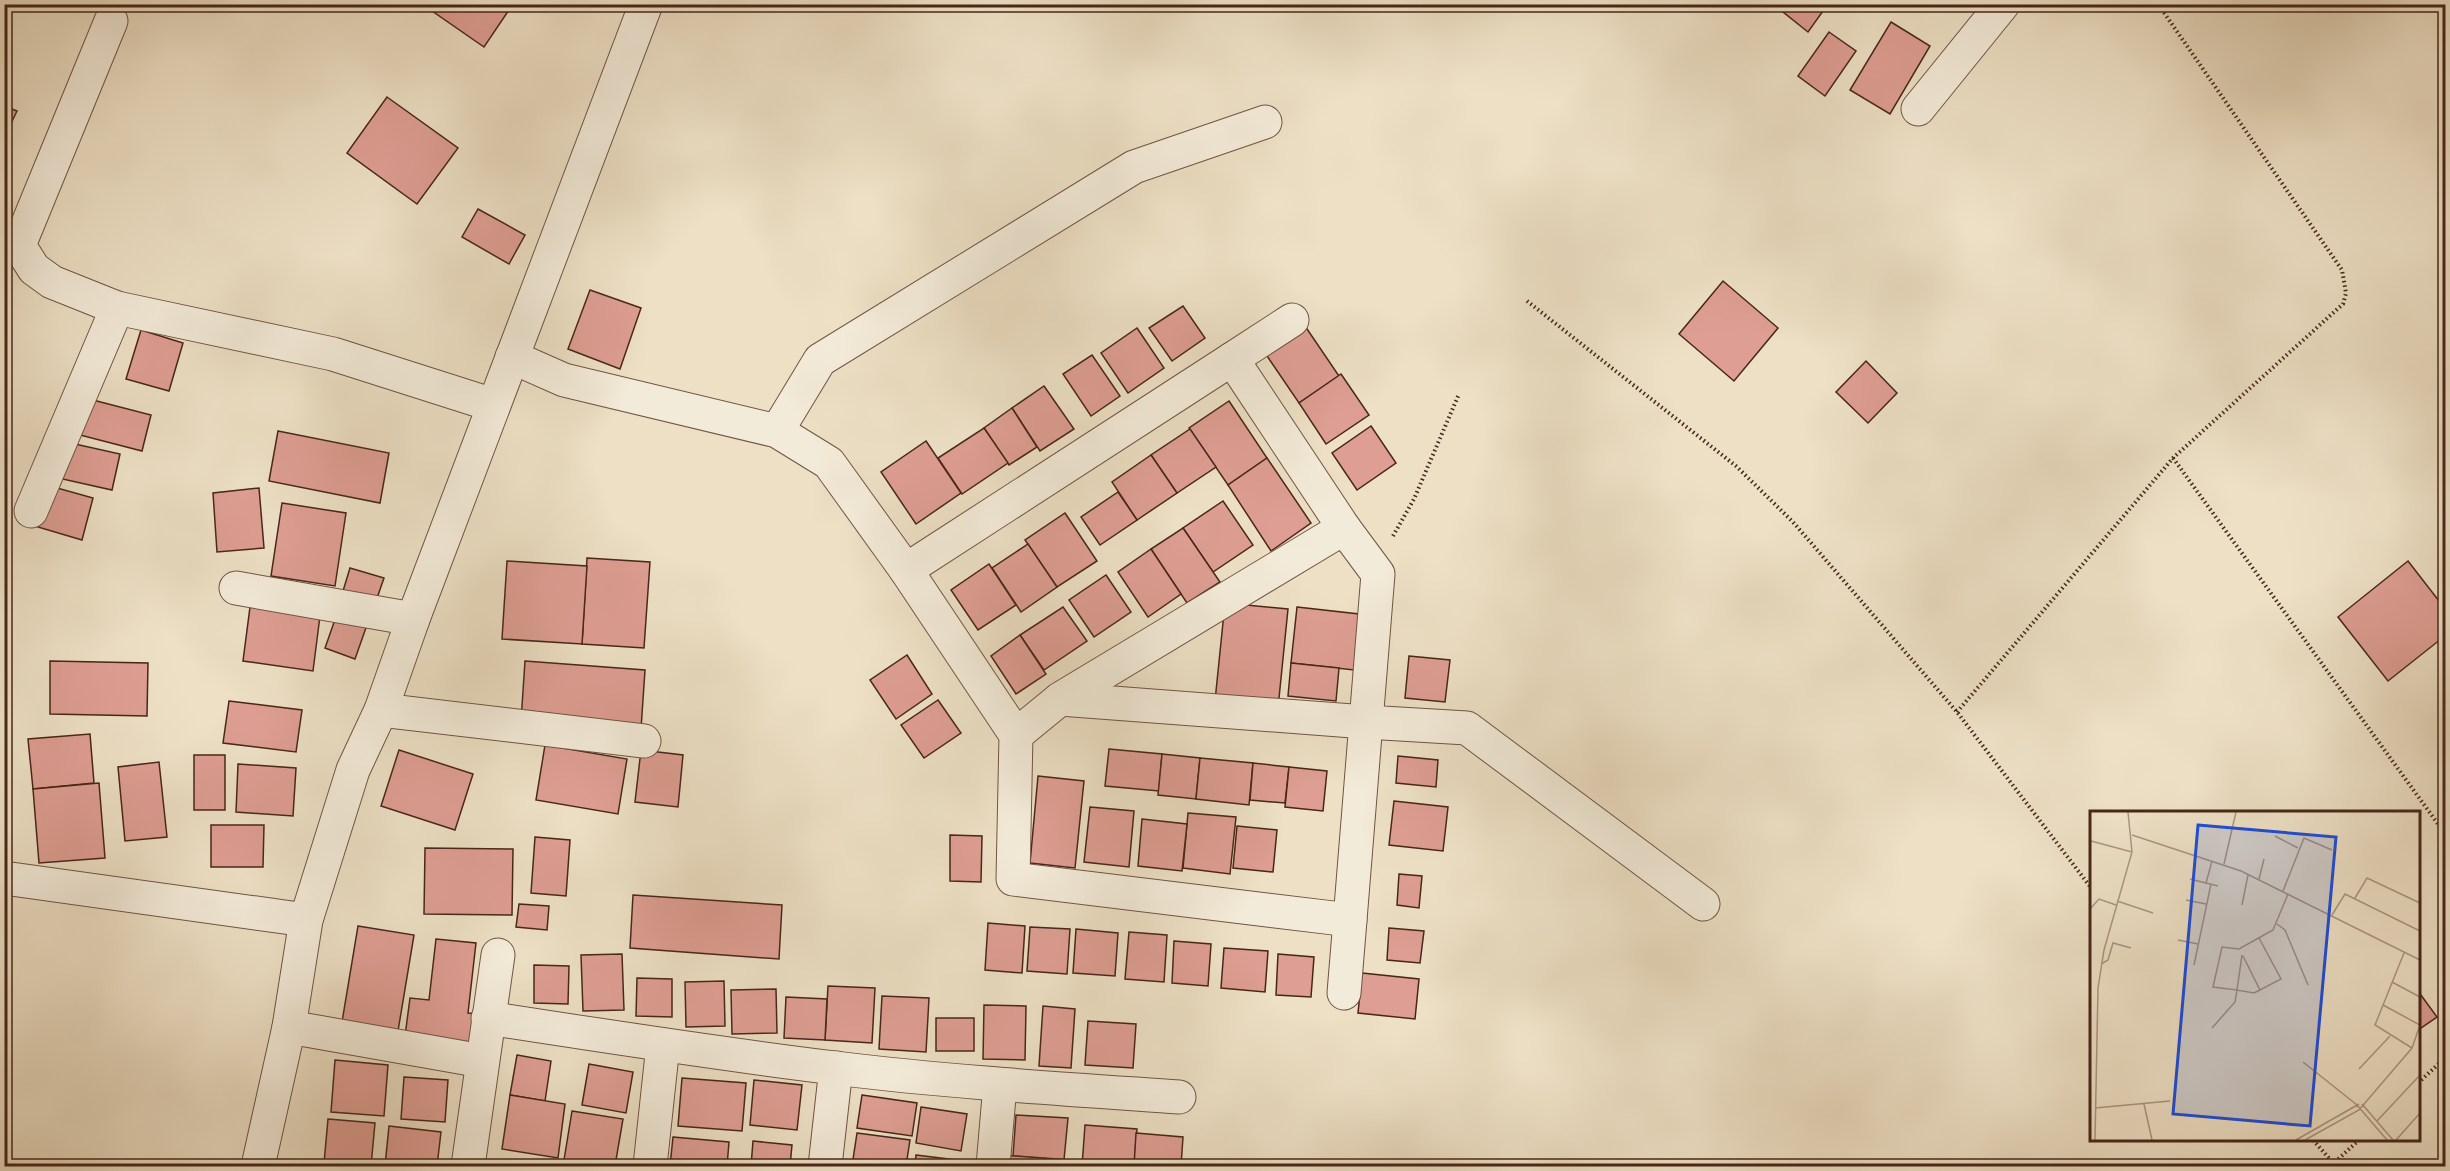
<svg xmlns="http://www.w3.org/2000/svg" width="2450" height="1171" viewBox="0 0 2450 1171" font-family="'IM FELL French Canon',serif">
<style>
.building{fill:#de9e93;stroke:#482619;stroke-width:1.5}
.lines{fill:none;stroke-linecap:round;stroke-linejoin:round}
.minor-casing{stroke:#715444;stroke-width:35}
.path{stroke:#482619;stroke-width:4;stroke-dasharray:1.5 3;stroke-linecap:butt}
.minor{stroke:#f3ebd9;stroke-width:33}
.inset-road{fill:none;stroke:#ab9680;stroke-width:1.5}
.view{fill:#1d4ed8;fill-opacity:0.15;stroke:#1d4ed8;stroke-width:3}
.inset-edge{fill:none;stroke:#482619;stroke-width:3}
</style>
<rect width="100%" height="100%" fill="#ede0c5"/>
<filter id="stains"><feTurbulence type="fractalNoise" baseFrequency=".00333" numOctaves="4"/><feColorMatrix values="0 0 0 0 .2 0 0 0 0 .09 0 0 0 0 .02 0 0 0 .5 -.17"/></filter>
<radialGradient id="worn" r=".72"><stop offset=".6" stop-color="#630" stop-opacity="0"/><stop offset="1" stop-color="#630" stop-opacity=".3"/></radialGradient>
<!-- building -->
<g class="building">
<path d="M 422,4 L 513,4 L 484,47 Z"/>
<path d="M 597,4 L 614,4 L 612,10 Z"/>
<path d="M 1773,4 L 1828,4 L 1808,32 Z"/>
<path d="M 1891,22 L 1930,46 L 1890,114 L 1850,90 Z"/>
<path d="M 1829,32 L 1856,51 L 1825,96 L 1798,76 Z"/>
<path d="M 387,97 L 458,148 L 417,204 L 347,153 Z"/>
<path d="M 4,106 L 17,111 L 4,138 Z"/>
<path d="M 478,209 L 525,235 L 509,264 L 462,237 Z"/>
<path d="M 1723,281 L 1778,328 L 1734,381 L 1679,334 Z"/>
<path d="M 590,290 L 641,308 L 620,369 L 568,349 Z"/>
<path d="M 1183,306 L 1205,338 L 1172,361 L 1149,328 Z"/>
<path d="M 1305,326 L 1339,376 L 1299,403 L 1265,353 Z"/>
<path d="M 1137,328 L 1164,368 L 1128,393 L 1101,353 Z"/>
<path d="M 141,330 L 183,343 L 169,391 L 126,379 Z"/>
<path d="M 1092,355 L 1120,396 L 1091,416 L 1063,374 Z"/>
<path d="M 1866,361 L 1897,393 L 1868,423 L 1836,392 Z"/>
<path d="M 1341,374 L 1369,415 L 1326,444 L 1299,403 Z"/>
<path d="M 1044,386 L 1074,429 L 1040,451 L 1012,408 Z"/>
<path d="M 89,399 L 151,415 L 142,451 L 80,435 Z"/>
<path d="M 1229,401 L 1267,458 L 1228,485 L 1189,428 Z"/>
<path d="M 1012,408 L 1037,447 L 1009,465 L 984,428 Z"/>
<path d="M 1371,426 L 1396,463 L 1357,490 L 1332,453 Z"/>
<path d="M 984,428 L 1008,463 L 962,494 L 938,458 Z"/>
<path d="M 1190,429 L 1216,467 L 1177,493 L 1151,455 Z"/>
<path d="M 278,431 L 389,453 L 380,503 L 269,481 Z"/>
<path d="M 926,441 L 961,493 L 916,524 L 881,472 Z"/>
<path d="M 66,442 L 120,454 L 112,490 L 58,478 Z"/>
<path d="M 1151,455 L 1177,493 L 1137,520 L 1112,482 Z"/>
<path d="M 1267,458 L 1311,523 L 1271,551 L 1228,485 Z"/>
<path d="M 50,486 L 93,498 L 82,540 L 38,527 Z"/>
<path d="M 259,488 L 264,548 L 217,552 L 213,493 Z"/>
<path d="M 1118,492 L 1137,520 L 1100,545 L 1081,517 Z"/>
<path d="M 1223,501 L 1253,545 L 1213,572 L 1183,528 Z"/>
<path d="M 282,503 L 346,513 L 335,586 L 271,576 Z"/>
<path d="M 1065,513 L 1097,561 L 1057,587 L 1025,540 Z"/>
<path d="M 1183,528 L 1220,582 L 1187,603 L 1151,549 Z"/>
<path d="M 1028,544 L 1057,587 L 1021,612 L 992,568 Z"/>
<path d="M 1151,549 L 1181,594 L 1148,617 L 1118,572 Z"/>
<path d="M 587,558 L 650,562 L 644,648 L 582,644 Z"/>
<path d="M 507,561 L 587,566 L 582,644 L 502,639 Z"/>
<path d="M 2408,561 L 2446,610 L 2446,635 L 2388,681 L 2338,617 Z"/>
<path d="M 989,564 L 1016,605 L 978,630 L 951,590 Z"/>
<path d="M 350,568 L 384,578 L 376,601 L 343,591 Z"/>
<path d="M 1106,575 L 1131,612 L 1094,637 L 1069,600 Z"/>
<path d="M 1225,603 L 1288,609 L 1278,708 L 1215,701 Z"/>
<path d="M 250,607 L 320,616 L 313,671 L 243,661 Z"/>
<path d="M 1063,607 L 1087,641 L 1044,670 L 1020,635 Z"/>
<path d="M 1297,607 L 1359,614 L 1354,670 L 1291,663 Z"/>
<path d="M 338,611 L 368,622 L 355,659 L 325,648 Z"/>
<path d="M 1020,635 L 1046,674 L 1016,694 L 991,656 Z"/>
<path d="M 907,655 L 932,694 L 896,719 L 870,680 Z"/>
<path d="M 1409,656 L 1450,660 L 1445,702 L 1405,698 Z"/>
<path d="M 50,661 L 148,663 L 147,716 L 50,714 Z"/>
<path d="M 525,661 L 645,670 L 641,729 L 521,721 Z"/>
<path d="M 1291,663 L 1339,668 L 1336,701 L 1288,696 Z"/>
<path d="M 938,700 L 961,733 L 924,758 L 901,725 Z"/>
<path d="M 229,701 L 302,710 L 296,752 L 223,743 Z"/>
<path d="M 90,734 L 94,783 L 33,789 L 28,739 Z"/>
<path d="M 545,745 L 627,759 L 618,814 L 536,800 Z"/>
<path d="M 1109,749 L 1162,754 L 1159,791 L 1105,786 Z"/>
<path d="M 399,750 L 473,774 L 455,830 L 381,806 Z"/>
<path d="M 641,750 L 683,755 L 678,807 L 635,802 Z"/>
<path d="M 1162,754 L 1200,758 L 1196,799 L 1158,795 Z"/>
<rect x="194" y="755" width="31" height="55"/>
<path d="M 1398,756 L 1438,760 L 1436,787 L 1396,783 Z"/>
<path d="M 1200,758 L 1253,763 L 1249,805 L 1196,799 Z"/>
<path d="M 159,762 L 167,837 L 125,841 L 118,767 Z"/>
<path d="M 1253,763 L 1289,767 L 1285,803 L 1250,800 Z"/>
<path d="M 238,764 L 296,768 L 293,816 L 236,812 Z"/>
<path d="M 1289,767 L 1327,771 L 1323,811 L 1285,807 Z"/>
<path d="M 1038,776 L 1084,781 L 1075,868 L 1030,863 Z"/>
<path d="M 99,783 L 105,858 L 39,863 L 33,789 Z"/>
<path d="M 1394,801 L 1448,807 L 1443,851 L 1389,845 Z"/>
<path d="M 1090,807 L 1134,811 L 1129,867 L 1084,862 Z"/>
<path d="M 1188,813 L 1236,817 L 1230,874 L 1183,868 Z"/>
<path d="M 1142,819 L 1187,824 L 1182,871 L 1138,866 Z"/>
<path d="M 211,825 L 264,825 L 263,867 L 211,867 Z"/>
<path d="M 1237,826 L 1277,830 L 1273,872 L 1233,868 Z"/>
<path d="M 950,835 L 982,836 L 981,882 L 950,881 Z"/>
<path d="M 535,837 L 570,840 L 566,896 L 531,893 Z"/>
<path d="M 425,848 L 513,849 L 512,915 L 424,914 Z"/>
<path d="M 1399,874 L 1422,876 L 1419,908 L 1397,905 Z"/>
<path d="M 633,895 L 782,905 L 779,959 L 630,948 Z"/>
<path d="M 519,904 L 549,906 L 547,930 L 516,927 Z"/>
<path d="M 988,923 L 1025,926 L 1022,973 L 985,970 Z"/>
<path d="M 358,926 L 414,935 L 398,1031 L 342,1022 Z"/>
<path d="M 1030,927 L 1070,929 L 1067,974 L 1027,971 Z"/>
<path d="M 1389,928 L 1424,931 L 1420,963 L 1387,960 Z"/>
<path d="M 1076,929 L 1118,933 L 1115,976 L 1073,973 Z"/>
<path d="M 1129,932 L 1167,935 L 1164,982 L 1125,979 Z"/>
<path d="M 436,939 L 476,943 L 468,1013 L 483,1014 L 479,1045 L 405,1036 L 410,998 L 429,1000 Z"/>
<path d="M 1174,941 L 1211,944 L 1208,986 L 1172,983 Z"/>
<path d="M 1224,948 L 1268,951 L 1265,992 L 1221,988 Z"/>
<path d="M 622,954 L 624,1010 L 583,1011 L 581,955 Z"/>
<path d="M 1278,954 L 1314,957 L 1311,997 L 1276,995 Z"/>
<path d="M 534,965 L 569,966 L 568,1004 L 534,1003 Z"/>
<path d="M 1362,973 L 1419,979 L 1415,1019 L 1358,1013 Z"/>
<path d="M 637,978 L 672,979 L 672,1017 L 636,1016 Z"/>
<path d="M 724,981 L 725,1026 L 686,1027 L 685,982 Z"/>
<path d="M 828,986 L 875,988 L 872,1043 L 825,1040 Z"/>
<path d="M 776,989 L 777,1033 L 732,1034 L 731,990 Z"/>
<path d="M 2418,991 L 2437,1017 L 2418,1030 Z"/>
<path d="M 882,996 L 929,998 L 926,1052 L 879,1049 Z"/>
<path d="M 786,997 L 827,999 L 825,1040 L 784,1038 Z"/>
<path d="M 984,1005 L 1026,1006 L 1025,1060 L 983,1059 Z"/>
<path d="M 1043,1006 L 1075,1009 L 1071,1068 L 1039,1066 Z"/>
<rect x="936" y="1018" width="38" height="33"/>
<path d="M 1088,1021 L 1136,1024 L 1133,1068 L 1085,1065 Z"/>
<path d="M 517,1055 L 551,1061 L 545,1101 L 510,1095 Z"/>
<path d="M 335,1060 L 388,1065 L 384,1116 L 331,1112 Z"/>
<path d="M 589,1064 L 633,1072 L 626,1113 L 582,1105 Z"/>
<path d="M 404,1077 L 448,1080 L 445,1122 L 401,1119 Z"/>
<path d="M 682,1078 L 746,1083 L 742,1131 L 678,1126 Z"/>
<path d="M 754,1080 L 802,1085 L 797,1130 L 750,1125 Z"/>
<path d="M 510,1095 L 565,1104 L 558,1158 L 502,1149 Z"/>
<path d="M 862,1095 L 917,1103 L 912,1136 L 857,1128 Z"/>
<path d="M 921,1107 L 967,1114 L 961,1151 L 916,1143 Z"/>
<path d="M 572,1111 L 623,1119 L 615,1166 L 564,1160 Z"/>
<path d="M 1016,1115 L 1068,1118 L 1064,1160 L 1013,1156 Z"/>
<path d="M 328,1119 L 375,1123 L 371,1166 L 324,1163 Z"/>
<path d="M 1085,1125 L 1137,1129 L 1134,1166 L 1082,1166 Z"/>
<path d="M 389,1126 L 441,1132 L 437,1166 L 385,1166 Z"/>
<path d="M 857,1133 L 910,1140 L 906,1166 L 852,1166 Z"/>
<path d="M 1136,1133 L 1183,1137 L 1181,1166 L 1134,1166 Z"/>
<path d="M 673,1137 L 729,1142 L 727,1166 L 670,1166 Z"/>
<path d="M 753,1141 L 792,1145 L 790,1166 L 751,1166 Z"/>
<path d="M 916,1155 L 965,1161 L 965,1166 L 915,1166 Z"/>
<path d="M 1001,1155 L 1070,1160 L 1070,1166 L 1001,1166 Z"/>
<path d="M 503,1163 L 533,1166 L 503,1166 Z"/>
</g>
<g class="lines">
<defs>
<g id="minor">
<path d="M 111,21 L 22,238 L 20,247 L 34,269 L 52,282 L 117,308 L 333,354 L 493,405"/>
<path d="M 1918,109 L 2003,4"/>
<path d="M 512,357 L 564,380 L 777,431 L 829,463 L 906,570 L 1016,735 L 1013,879 L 1350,920 L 1366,722 L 1060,699"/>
<path d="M 1232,359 L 1292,320"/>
<path d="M 777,431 L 820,360 L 1134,167 L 1265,122"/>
<path d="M 31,511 L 117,308"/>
<path d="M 1344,528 L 1378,574 L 1366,722 L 1467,728 L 1703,904"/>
<path d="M 906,570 L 1232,359 L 1344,528 L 1060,699 L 1016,735"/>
<path d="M 236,588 L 413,619"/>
<path d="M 381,710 L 644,741"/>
<path d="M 4,878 L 306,920"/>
<path d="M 1344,993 L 1350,920"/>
<path d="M 488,1018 C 604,1036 719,1054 835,1068 C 949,1082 1064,1089 1179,1097"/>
<path d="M 289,1027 L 482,1061"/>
<path d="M 258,1166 L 289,1027 L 306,920 L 353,770 L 381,710 L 413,619 L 646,4"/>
<path d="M 468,1166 L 498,955"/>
<path d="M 650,1166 L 663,1045"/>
<path d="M 825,1166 L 836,1068"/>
<path d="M 993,1166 L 1000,1085"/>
</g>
</defs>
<!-- minor casing -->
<use href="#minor" class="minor-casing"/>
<!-- path -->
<g class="path">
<path d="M 1527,301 L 1736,466 L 1793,522 L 1957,712 L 2092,889"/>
<path d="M 2173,458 L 2446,835"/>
<path d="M 1393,536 L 1414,499 L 1459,394"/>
<path d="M 1957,712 L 2173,458 L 2343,304 L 2346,293 L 2342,270 L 2158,4"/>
<path d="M 2418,1083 L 2446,1057"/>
<path d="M 2313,1140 L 2336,1166"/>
<path d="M 2335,1162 L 2359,1140"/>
</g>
<!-- minor -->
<use href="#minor" class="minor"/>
</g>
<!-- overview -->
<g transform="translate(2090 811)">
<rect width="330" height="330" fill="#ede0c5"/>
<path class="inset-road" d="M 42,24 L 151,60 L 330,149M 185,25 L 208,37M 1,30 L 42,41M 134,53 L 146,1M 100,68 L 128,75M 169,68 L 174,48M 116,72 L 122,50M 193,80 L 214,27 L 242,39M 265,87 L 277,67 L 330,92M 96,89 L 116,93M 27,90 L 63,102M 152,94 L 158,64M 0,98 L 9,88 L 26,94M 242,104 L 255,83 L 330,120M 187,113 L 195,119 L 218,174M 88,129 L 108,133M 314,142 L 285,214 L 322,237M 152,144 L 147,179 L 123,176 L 132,136 L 149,138 L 183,119 L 198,83M 153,145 L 170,179 L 191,168 L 169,127M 11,153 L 18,149 L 23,132 L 41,137M 104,154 L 121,73M 302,171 L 330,186M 122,217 L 145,191 L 147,179 L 164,182 L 170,179M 213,251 L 267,294 L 297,329M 269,258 L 300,225M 54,293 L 62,329M 272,293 L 303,329M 5,297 L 80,290M 287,310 L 330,264M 5,329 L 8,177 L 14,139 L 42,41 L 38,1M 206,329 L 269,293M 215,329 L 269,299 L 322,237 L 330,214 L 293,194M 306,329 L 330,302"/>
<path class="view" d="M 108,14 L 246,26 L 220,315 L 83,303 Z"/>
<rect width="330" height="330" class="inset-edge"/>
</g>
<!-- margin -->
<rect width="2450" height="1171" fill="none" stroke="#ede0c5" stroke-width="24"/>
<rect x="6" y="6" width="2438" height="1159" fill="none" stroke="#482619" stroke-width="3"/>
<rect x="12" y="12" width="2426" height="1147" fill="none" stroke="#482619" stroke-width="1.5"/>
<rect width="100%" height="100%" filter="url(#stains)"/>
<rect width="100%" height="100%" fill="url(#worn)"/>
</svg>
